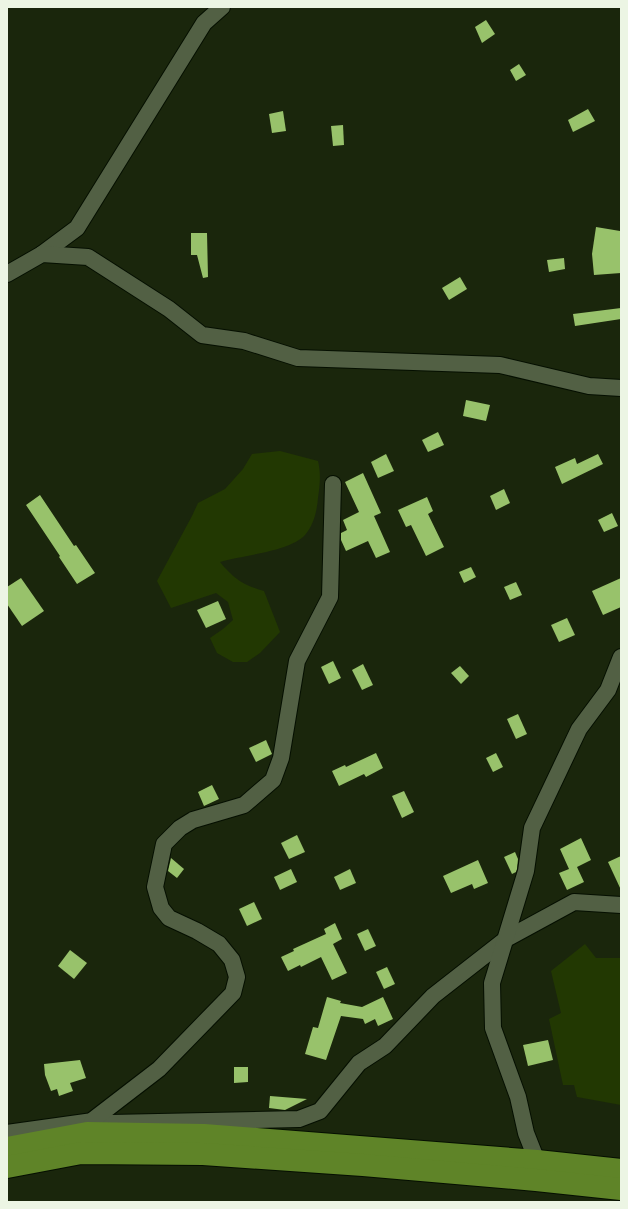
<svg xmlns="http://www.w3.org/2000/svg" width="628" height="1209" viewBox="0 0 628 1209" font-family="Signika,sans-serif">
<style>
.green{fill:#223802}
.building{fill:#98c26b}
.lines{fill:none;stroke-linecap:round;stroke-linejoin:round}
.minor-casing{stroke:#050f00;stroke-width:18}
.primary-casing{stroke:#050f00;stroke-width:24}
.minor{stroke:#526044;stroke-width:16}
.primary{stroke:#5f8428;stroke-width:22}
</style>
<rect width="100%" height="100%" fill="#1a260c"/>
<!-- green -->
<g class="green">
<path d="M 280,451 L 318,461 C 321,473 320,485 318,498 C 317,510 314,525 305,535 C 289,552 243,555 220,562 C 234,579 243,585 264,591 L 280,632 L 260,653 L 247,662 L 233,662 L 217,653 L 210,638 L 223,629 L 233,620 L 228,602 L 216,593 L 171,608 L 157,581 L 192,516 L 198,503 L 225,489 L 243,469 L 252,454 Z"/>
<path d="M 585,944 L 596,958 L 621,958 L 621,1105 L 577,1097 L 574,1085 L 563,1085 L 549,1019 L 561,1013 L 551,971 Z"/>
</g>
<!-- building -->
<g class="building">
<path d="M 486,20 L 495,34 L 482,43 L 475,27 Z"/>
<path d="M 519,64 L 526,75 L 516,81 L 510,70 Z"/>
<path d="M 588,109 L 595,121 L 573,132 L 568,120 Z"/>
<path d="M 283,111 L 286,131 L 272,133 L 269,114 Z"/>
<path d="M 343,125 L 344,145 L 333,146 L 331,126 Z"/>
<path d="M 596,227 L 620,231 L 621,273 L 594,275 L 592,254 Z"/>
<path d="M 191,233 L 207,233 L 208,277 L 203,278 L 197,255 L 191,255 Z"/>
<path d="M 564,258 L 565,269 L 549,272 L 547,260 Z"/>
<path d="M 460,277 L 467,289 L 449,300 L 442,288 Z"/>
<path d="M 621,308 L 621,319 L 575,326 L 573,314 Z"/>
<path d="M 466,400 L 490,405 L 486,421 L 463,416 Z"/>
<path d="M 438,432 L 444,445 L 428,452 L 422,440 Z"/>
<path d="M 386,454 L 394,471 L 378,478 L 371,462 Z"/>
<path d="M 598,454 L 603,464 L 562,484 L 555,467 L 575,458 L 577,464 Z"/>
<path d="M 363,473 L 381,513 L 374,516 L 390,552 L 376,558 L 368,541 L 346,551 L 341,540 L 341,533 L 347,530 L 343,520 L 359,512 L 345,482 Z"/>
<path d="M 504,489 L 510,503 L 496,510 L 490,496 Z"/>
<path d="M 40,495 L 74,546 L 76,545 L 95,573 L 77,584 L 59,557 L 60,556 L 26,505 Z"/>
<path d="M 427,497 L 433,511 L 428,514 L 444,547 L 426,556 L 411,525 L 406,527 L 398,510 Z"/>
<path d="M 612,513 L 618,526 L 604,532 L 598,520 Z"/>
<path d="M 471,567 L 476,577 L 464,583 L 459,572 Z"/>
<path d="M 21,578 L 44,611 L 22,626 L 7,604 L 7,587 Z"/>
<path d="M 621,578 L 621,607 L 603,615 L 592,591 Z"/>
<path d="M 516,582 L 522,595 L 510,600 L 504,587 Z"/>
<path d="M 218,601 L 226,619 L 206,628 L 197,610 Z"/>
<path d="M 567,618 L 575,635 L 559,642 L 551,625 Z"/>
<path d="M 333,661 L 341,678 L 329,684 L 321,667 Z"/>
<path d="M 363,664 L 373,685 L 362,690 L 352,670 Z"/>
<path d="M 460,666 L 469,676 L 461,684 L 451,673 Z"/>
<path d="M 518,714 L 527,734 L 516,739 L 507,719 Z"/>
<path d="M 266,740 L 272,754 L 256,762 L 249,748 Z"/>
<path d="M 376,753 L 383,768 L 366,777 L 364,774 L 339,786 L 332,771 L 345,765 L 346,767 Z"/>
<path d="M 496,753 L 503,767 L 493,772 L 486,758 Z"/>
<path d="M 212,785 L 219,799 L 204,806 L 198,792 Z"/>
<path d="M 404,791 L 414,812 L 402,818 L 392,796 Z"/>
<path d="M 297,835 L 305,852 L 289,859 L 281,843 Z"/>
<path d="M 581,838 L 591,860 L 577,867 L 584,882 L 567,890 L 559,873 L 569,869 L 560,849 Z"/>
<path d="M 515,852 L 518,859 L 517,869 L 516,872 L 512,874 L 504,857 Z"/>
<path d="M 621,856 L 621,890 L 608,862 Z"/>
<path d="M 171,858 L 184,869 L 177,878 L 168,871 Z"/>
<path d="M 478,860 L 488,883 L 474,889 L 472,884 L 451,893 L 443,876 Z"/>
<path d="M 291,869 L 297,882 L 280,890 L 274,877 Z"/>
<path d="M 350,869 L 356,883 L 340,890 L 334,877 Z"/>
<path d="M 254,902 L 262,919 L 247,926 L 239,909 Z"/>
<path d="M 335,923 L 342,939 L 333,944 L 347,973 L 332,980 L 321,957 L 301,967 L 300,965 L 288,971 L 281,957 L 294,951 L 293,949 L 326,934 L 324,929 Z"/>
<path d="M 368,929 L 376,946 L 365,951 L 357,934 Z"/>
<path d="M 70,950 L 87,963 L 74,979 L 58,966 Z"/>
<path d="M 387,967 L 395,984 L 384,989 L 376,972 Z"/>
<path d="M 327,997 L 341,1001 L 340,1003 L 362,1007 L 383,997 L 393,1019 L 378,1026 L 375,1019 L 365,1024 L 363,1019 L 341,1016 L 326,1060 L 305,1054 L 313,1027 L 318,1028 Z"/>
<path d="M 548,1040 L 553,1060 L 528,1066 L 523,1045 Z"/>
<path d="M 80,1060 L 86,1078 L 70,1083 L 73,1091 L 59,1096 L 57,1089 L 51,1091 L 45,1075 L 44,1064 Z"/>
<path d="M 234,1067 L 248,1067 L 248,1082 L 234,1083 Z"/>
<path d="M 270,1096 L 307,1099 L 285,1110 L 269,1108 Z"/>
</g>
<g class="lines">
<defs>
<g id="minor">
<path d="M 42,254 L 77,228 L 204,23 L 222,7"/>
<path d="M 7,274 L 42,254 L 88,257 L 169,309 L 202,335 L 244,341 L 298,358 L 500,365 L 589,386 L 621,388"/>
<path d="M 7,1133 L 93,1121 L 110,1123 L 299,1119 L 320,1111 L 359,1063 L 385,1046 L 433,996 L 506,939 L 574,902 L 621,905"/>
<path d="M 87,1133 L 94,1119 L 159,1069 L 233,993 L 237,977 L 232,960 L 219,944 L 197,931 L 169,918 L 161,908 L 155,887 L 164,844 L 180,828 L 193,820 L 244,805 L 273,780 L 281,758 L 297,661 L 330,597 L 333,484"/>
<path d="M 537,1161 L 526,1133 L 518,1097 L 493,1028 L 492,983 L 526,871 L 532,828 L 579,729 L 608,690 L 621,657"/>
</g>
<g id="primary">
<path d="M 7,1148 L 87,1133 L 204,1135 L 537,1161 L 621,1170"/>
<path d="M 7,1167 L 81,1153 L 203,1154 L 363,1165 L 536,1180 L 621,1189"/>
</g>
</defs>
<!-- minor casing -->
<use href="#minor" class="minor-casing"/>
<!-- primary casing -->
<use href="#primary" class="primary-casing"/>
<!-- minor -->
<use href="#minor" class="minor"/>
<!-- primary -->
<use href="#primary" class="primary"/>
</g>
<!-- border -->
<rect width="628" height="1209" fill="none" stroke="#ecf5e4" stroke-width="16"/>
</svg>
